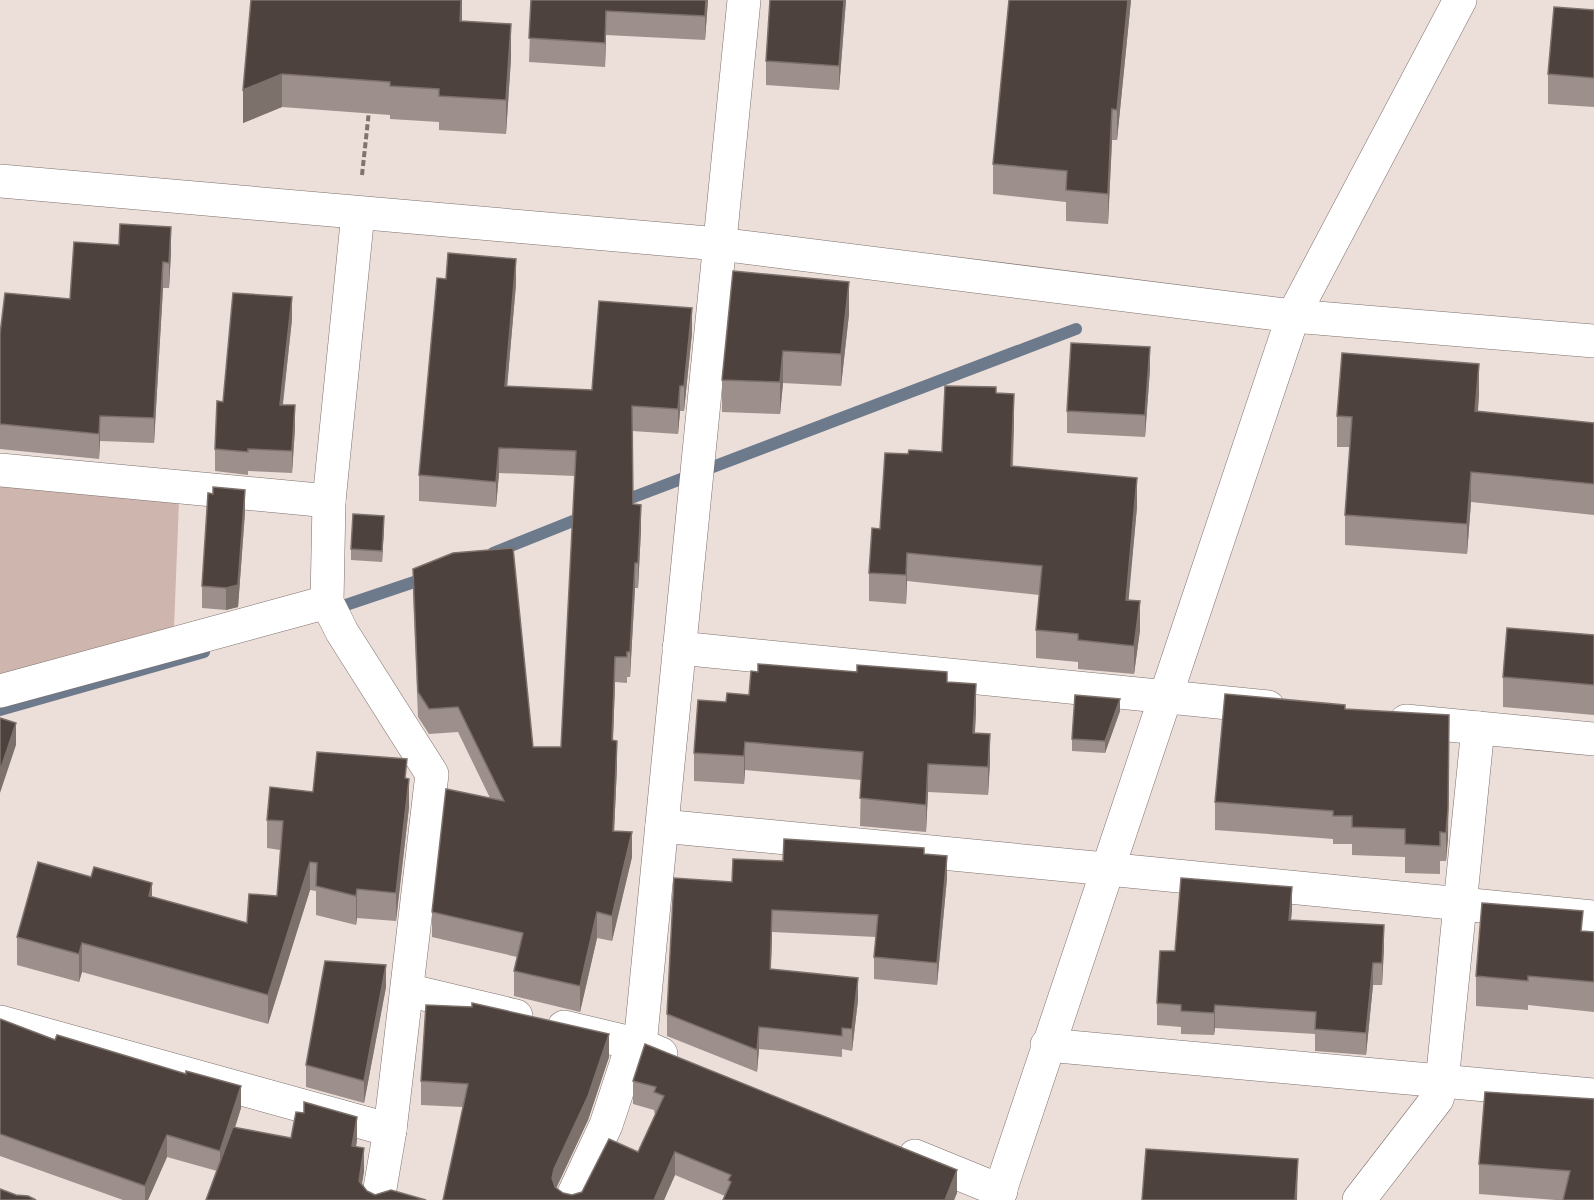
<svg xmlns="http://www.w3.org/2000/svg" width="1594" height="1200" viewBox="0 0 1594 1200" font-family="'PT Sans Narrow',sans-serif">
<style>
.green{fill:#ceb6ae}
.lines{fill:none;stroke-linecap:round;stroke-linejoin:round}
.stream{stroke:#6c7a8b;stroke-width:12}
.minor-casing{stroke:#7d706c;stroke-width:34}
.tertiary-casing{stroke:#7d706c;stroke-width:34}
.path{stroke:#7d7470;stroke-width:4;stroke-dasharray:6 3;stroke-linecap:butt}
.minor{stroke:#fff;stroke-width:33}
.tertiary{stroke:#fff;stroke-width:33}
.wall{fill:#9d908c}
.shaded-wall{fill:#7d716c}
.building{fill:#4e423e;stroke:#7d716c;stroke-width:1.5}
</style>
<rect width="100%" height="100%" fill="#ecded9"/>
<!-- green -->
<path class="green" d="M 0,482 L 179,501 L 174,628 L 0,678 Z"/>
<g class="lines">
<!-- stream -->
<g class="stream">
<path d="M 618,503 L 1076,329"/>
<path d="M 493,553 L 588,515"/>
<path d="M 331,610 L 429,577"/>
<path d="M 0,710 L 204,652"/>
</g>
<defs>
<g id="minor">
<path d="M 358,213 L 329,501 L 327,602 L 342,632 L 432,774 L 390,1130 L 378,1200"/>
<path d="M 0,470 L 329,501"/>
<path d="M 679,648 L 1268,707"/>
<path d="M 0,691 L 327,602"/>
<path d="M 1406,721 L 1594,739"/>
<path d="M 662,826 C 973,855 1283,887 1594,917"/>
<path d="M 407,990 L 516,1016"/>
<path d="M 0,1022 L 390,1130"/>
<path d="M 564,1027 L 640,1045 L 661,1054"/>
<path d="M 640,1045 L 744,0"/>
<path d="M 1047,1045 L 1594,1095"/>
<path d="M 915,1156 L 1001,1191"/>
<path d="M 571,1200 L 606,1125 L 633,1043"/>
<path d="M 1359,1200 L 1437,1099 L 1442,1082 L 1478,728"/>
</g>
<g id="tertiary">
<path d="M 0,181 L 719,244 L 1293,316 L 1594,341"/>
<path d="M 997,1200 L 1293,316 L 1460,0"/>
</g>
</defs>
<!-- minor casing -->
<use href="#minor" class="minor-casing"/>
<!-- tertiary casing -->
<use href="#tertiary" class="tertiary-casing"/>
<!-- path -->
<path class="path" d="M 362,175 L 369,111"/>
<!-- minor -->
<use href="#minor" class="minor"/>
<!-- tertiary -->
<use href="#tertiary" class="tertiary"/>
</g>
<!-- wall -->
<g class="wall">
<path d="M 251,0 L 462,0 L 462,21 L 511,58 L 506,134 L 439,130 L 439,122 L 390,119 L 390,115 L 282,107 L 243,123 Z"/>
<path d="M 531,0 L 708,0 L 705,40 L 606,35 L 605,67 L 529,62 Z"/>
<path d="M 770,0 L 846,0 L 839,90 L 766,85 L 766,61 Z"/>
<path d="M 1131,0 L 1117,140 L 1112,140 L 1108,224 L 1066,221 L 1066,202 L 993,194 L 993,164 Z"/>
<path d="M 1594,10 L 1594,107 L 1548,104 L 1548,74 Z"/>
<path d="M 171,252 L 169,288 L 163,288 L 154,443 L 100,441 L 99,459 L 0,449 L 0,334 L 70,299 Z"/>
<path d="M 516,284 L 507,386 L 592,390 L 692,333 L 684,411 L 680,411 L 678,434 L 632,431 L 633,504 L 641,530 L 638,588 L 635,588 L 630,677 L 627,677 L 627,683 L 615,682 L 613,741 L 617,766 L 614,831 L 632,857 L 612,941 L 597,938 L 580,1012 L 514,996 L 514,971 L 517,957 L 432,937 L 432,912 L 490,798 L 458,732 L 429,734 L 418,717 L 413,595 L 413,569 L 533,747 L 561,747 L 575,476 L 499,473 L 496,507 L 419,501 L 419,475 Z"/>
<path d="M 849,314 L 841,386 L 783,383 L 780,414 L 722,412 L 722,380 Z"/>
<path d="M 292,319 L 283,405 L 295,428 L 292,473 L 248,471 L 248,475 L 215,471 L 215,449 L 223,402 Z"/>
<path d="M 1150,369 L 1145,437 L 1067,433 L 1067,411 Z"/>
<path d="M 996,393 L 1014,423 L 1013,466 L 1137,507 L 1128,600 L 1140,630 L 1134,674 L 1078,669 L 1078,662 L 1036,658 L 1036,630 L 1039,595 L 907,581 L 906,604 L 869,601 L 869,573 L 880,529 L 908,454 L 942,452 Z"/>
<path d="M 1479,395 L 1478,411 L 1594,423 L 1594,515 L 1471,502 L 1467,554 L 1345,545 L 1345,515 L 1350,447 L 1337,447 L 1337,416 Z"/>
<path d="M 245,512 L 238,607 L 226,610 L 202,608 L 202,586 Z"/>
<path d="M 384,527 L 382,562 L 351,560 L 351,549 Z"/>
<path d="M 1594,635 L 1594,715 L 1503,707 L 1503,677 Z"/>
<path d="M 758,672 L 857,672 L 947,682 L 976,712 L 975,733 L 990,762 L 988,795 L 928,792 L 926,832 L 860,826 L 861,780 L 745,770 L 744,784 L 694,781 L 694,753 L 726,702 L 749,695 Z"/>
<path d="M 1345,709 L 1449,715 L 1448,838 L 1446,861 L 1440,861 L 1440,874 L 1405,873 L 1405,857 L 1352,855 L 1352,844 L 1333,844 L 1333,839 L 1215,830 L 1215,802 Z"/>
<path d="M 1120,711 L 1105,753 L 1072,751 L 1072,739 Z"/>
<path d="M 407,779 L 409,807 L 396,921 L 357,918 L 356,925 L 316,915 L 316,891 L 310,890 L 268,1024 L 82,972 L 79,982 L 17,965 L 17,937 L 91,877 L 152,897 L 247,923 L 277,896 L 280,850 L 267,848 L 267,820 L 313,792 Z"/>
<path d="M 924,854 L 947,878 L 937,985 L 874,979 L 874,957 L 876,937 L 772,932 L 771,969 L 858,1000 L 852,1051 L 842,1049 L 842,1057 L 759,1049 L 757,1072 L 667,1036 L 667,1014 L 732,882 L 783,861 Z"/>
<path d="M 1292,909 L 1291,920 L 1384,947 L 1382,985 L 1373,985 L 1366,1055 L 1315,1051 L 1315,1034 L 1215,1028 L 1214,1035 L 1181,1034 L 1181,1027 L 1157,1025 L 1157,1003 L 1175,951 Z"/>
<path d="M 1583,931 L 1594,932 L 1594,1012 L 1528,1005 L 1528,1010 L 1476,1006 L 1476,976 Z"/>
<path d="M 386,987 L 364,1103 L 306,1087 L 306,1065 Z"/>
<path d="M 0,1019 L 241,1108 L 235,1128 L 291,1138 L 357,1140 L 356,1147 L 364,1171 L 362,1185 L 367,1191 L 375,1195 L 426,1200 L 206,1200 L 217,1171 L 167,1157 L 148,1200 L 123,1200 L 0,1156 Z"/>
<path d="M 645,1044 L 957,1193 L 954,1200 L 723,1200 L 725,1196 L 675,1175 L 664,1200 L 443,1200 L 463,1107 L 421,1105 L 421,1081 L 609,1057 L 588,1120 L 556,1188 L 563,1193 L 572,1195 L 582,1192 L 638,1152 L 655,1115 L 654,1110 L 633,1104 L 633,1081 Z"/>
<path d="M 1594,1099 L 1594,1200 L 1556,1200 L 1479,1194 L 1479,1164 Z"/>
</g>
<!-- shaded-wall -->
<g class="shaded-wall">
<path d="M 461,0 L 462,0 L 462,21 L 460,55 L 460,21 Z"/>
<path d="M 706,0 L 708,0 L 705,40 L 705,16 Z"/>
<path d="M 844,0 L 846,0 L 839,90 L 839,66 Z"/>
<path d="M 1128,0 L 1131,0 L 1117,140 L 1117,110 Z"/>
<path d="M 606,11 L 606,35 L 605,67 L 605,43 Z"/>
<path d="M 511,24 L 511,58 L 506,134 L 506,100 Z"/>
<path d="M 282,74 L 282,107 L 243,123 L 243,90 Z"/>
<path d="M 1112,109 L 1112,140 L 1108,224 L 1108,194 Z"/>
<path d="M 171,227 L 171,252 L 169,288 L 169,263 Z"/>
<path d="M 516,259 L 516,284 L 505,411 L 505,386 Z"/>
<path d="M 163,262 L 163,288 L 154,443 L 154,418 Z"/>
<path d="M 849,282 L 849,314 L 841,386 L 841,354 Z"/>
<path d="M 292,297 L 292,319 L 280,427 L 280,405 Z"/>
<path d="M 692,308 L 692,333 L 684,411 L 684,386 Z"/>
<path d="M 1150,347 L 1150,369 L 1145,437 L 1145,415 Z"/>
<path d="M 783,351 L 783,383 L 780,414 L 780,382 Z"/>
<path d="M 1479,364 L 1479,395 L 1475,442 L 1475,411 Z"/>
<path d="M 680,386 L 680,411 L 678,434 L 678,409 Z"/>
<path d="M 1014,394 L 1014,423 L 1011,495 L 1011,466 Z"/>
<path d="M 295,405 L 295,428 L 292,473 L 292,451 Z"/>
<path d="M 100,416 L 100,441 L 99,459 L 99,434 Z"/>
<path d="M 499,448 L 499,473 L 496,507 L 496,482 Z"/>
<path d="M 1471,472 L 1471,502 L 1467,554 L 1467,524 Z"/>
<path d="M 1137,478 L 1137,507 L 1126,629 L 1126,600 Z"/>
<path d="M 245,490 L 245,512 L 238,607 L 226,610 L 226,588 Z"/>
<path d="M 641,505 L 641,530 L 638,588 L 638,563 Z"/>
<path d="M 384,516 L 384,527 L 382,562 L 382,551 Z"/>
<path d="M 907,553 L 907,581 L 906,604 L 906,575 Z"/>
<path d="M 635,563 L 635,588 L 630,677 L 630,652 Z"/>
<path d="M 1140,601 L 1140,630 L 1134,674 L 1134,646 Z"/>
<path d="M 615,657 L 615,682 L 612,766 L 612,740 Z"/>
<path d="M 976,684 L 976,712 L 973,761 L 973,733 Z"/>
<path d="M 1120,699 L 1120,711 L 1105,753 L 1105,741 Z"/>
<path d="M 16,723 L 16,745 L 0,793 L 0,771 Z"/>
<path d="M 990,734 L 990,762 L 988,795 L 988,767 Z"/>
<path d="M 617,741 L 617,766 L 613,856 L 613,831 Z"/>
<path d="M 745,742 L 745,770 L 744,784 L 744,756 Z"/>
<path d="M 1449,743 L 1448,838 L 1446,861 L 1446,833 Z"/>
<path d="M 928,764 L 928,792 L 926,832 L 926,805 Z"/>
<path d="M 409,779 L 409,807 L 396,921 L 396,893 Z"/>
<path d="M 632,832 L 632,857 L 612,941 L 612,916 Z"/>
<path d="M 947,856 L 947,878 L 937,985 L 937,963 Z"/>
<path d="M 310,862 L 310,890 L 268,1024 L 268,995 Z"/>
<path d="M 152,883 L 152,912 L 149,896 Z"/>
<path d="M 1292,887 L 1292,909 L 1289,942 L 1289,920 Z"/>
<path d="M 357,889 L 357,918 L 356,925 L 356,896 Z"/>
<path d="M 772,910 L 772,932 L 770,991 L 770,969 Z"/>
<path d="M 597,912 L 597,938 L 580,1012 L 580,986 Z"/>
<path d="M 1384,925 L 1384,947 L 1382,985 L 1382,963 Z"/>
<path d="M 82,943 L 82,972 L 79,982 L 79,954 Z"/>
<path d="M 1373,963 L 1373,985 L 1366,1055 L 1366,1033 Z"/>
<path d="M 386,965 L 386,987 L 364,1103 L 364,1081 Z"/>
<path d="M 858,978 L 858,1000 L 852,1051 L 852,1029 Z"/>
<path d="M 1215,1005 L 1215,1028 L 1214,1035 L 1214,1013 Z"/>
<path d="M 759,1027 L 759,1049 L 757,1072 L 757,1050 Z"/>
<path d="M 609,1034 L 609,1057 L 588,1120 L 554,1193 L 552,1178 L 554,1169 Z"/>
<path d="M 241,1086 L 241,1108 L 220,1173 L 220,1151 Z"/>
<path d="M 357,1117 L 357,1140 L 352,1169 L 352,1146 Z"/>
<path d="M 167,1135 L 167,1157 L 148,1200 L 145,1200 L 145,1186 Z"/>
<path d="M 364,1148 L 364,1171 L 359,1200 L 359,1181 Z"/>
<path d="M 675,1152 L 675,1175 L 664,1200 L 654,1200 Z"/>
<path d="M 1298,1159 L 1297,1200 L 1295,1200 Z"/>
<path d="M 957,1170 L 957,1193 L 954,1200 L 945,1200 Z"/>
</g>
<!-- building -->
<g class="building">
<path d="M 251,0 L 461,0 L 460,21 L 511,24 L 506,100 L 439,96 L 439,89 L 390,86 L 390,82 L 282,74 L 243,90 Z"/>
<path d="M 531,0 L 706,0 L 705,16 L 606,11 L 605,43 L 529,38 Z"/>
<path d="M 770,0 L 844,0 L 839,66 L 766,61 Z"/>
<path d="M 1009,0 L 1128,0 L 1117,110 L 1112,109 L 1108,194 L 1066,190 L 1067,171 L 993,164 Z"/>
<path d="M 1554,7 L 1594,10 L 1594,78 L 1548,74 Z"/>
<path d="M 120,224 L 171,227 L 169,263 L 163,262 L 154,418 L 100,416 L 99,434 L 0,424 L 0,334 L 5,293 L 70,299 L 74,242 L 119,245 Z"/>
<path d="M 448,253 L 516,259 L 505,386 L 592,390 L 599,301 L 692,308 L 684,386 L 680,386 L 678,409 L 632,406 L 633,504 L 641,505 L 638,563 L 635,563 L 630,652 L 627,652 L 627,657 L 615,657 L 612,740 L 617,741 L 613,831 L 632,832 L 612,916 L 597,912 L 580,986 L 514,971 L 523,933 L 432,912 L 446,789 L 504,801 L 458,707 L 429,709 L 418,692 L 413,569 L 453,553 L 513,548 L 533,747 L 561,747 L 576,451 L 499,448 L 496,482 L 419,475 L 437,278 L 446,279 Z"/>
<path d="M 733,271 L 849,282 L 841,354 L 783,351 L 780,382 L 722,380 Z"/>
<path d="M 233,293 L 292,297 L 280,405 L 295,405 L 292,451 L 248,449 L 248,452 L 215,449 L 217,401 L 223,402 Z"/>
<path d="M 1071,343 L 1150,347 L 1145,415 L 1067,411 Z"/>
<path d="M 1342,353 L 1479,364 L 1475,411 L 1594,423 L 1594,484 L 1471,472 L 1467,524 L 1345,515 L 1352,417 L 1337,416 Z"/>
<path d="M 945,386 L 996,387 L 996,393 L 1014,394 L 1011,466 L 1137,478 L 1126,600 L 1140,601 L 1134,646 L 1078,640 L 1078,634 L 1036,630 L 1042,566 L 907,553 L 906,575 L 869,573 L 872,528 L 880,529 L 885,453 L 908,454 L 909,450 L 942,452 Z"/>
<path d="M 213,487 L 245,490 L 238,585 L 226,588 L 202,586 L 208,493 L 213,494 Z"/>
<path d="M 353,514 L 384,516 L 382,551 L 351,549 Z"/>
<path d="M 1507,628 L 1594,635 L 1594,685 L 1503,677 Z"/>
<path d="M 758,664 L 857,672 L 857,665 L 947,672 L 947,682 L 976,684 L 973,733 L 990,734 L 988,767 L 928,764 L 926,805 L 860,798 L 863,752 L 745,742 L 744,756 L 694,753 L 698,700 L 726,702 L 727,693 L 749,695 L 751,671 L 758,672 Z"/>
<path d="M 1225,694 L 1345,705 L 1345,709 L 1449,715 L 1448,809 L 1446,833 L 1440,832 L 1440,846 L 1405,844 L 1405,829 L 1352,827 L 1352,816 L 1333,816 L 1333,811 L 1215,802 Z"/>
<path d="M 1075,695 L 1120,699 L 1105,741 L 1072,739 Z"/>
<path d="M 0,718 L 16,723 L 0,771 Z"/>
<path d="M 317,752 L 407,759 L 405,778 L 409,779 L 396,893 L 357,889 L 356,896 L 316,886 L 317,863 L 310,862 L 268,995 L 82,943 L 79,954 L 17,937 L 38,862 L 91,877 L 94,867 L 152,883 L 149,896 L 247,923 L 249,894 L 277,896 L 283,821 L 267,820 L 270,787 L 313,792 Z"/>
<path d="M 784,839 L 924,848 L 924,854 L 947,856 L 937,963 L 874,957 L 878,915 L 772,910 L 770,969 L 858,978 L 852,1029 L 842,1028 L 842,1036 L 759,1027 L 757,1050 L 667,1014 L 674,878 L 732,882 L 733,859 L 783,861 Z"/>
<path d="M 1181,878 L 1292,887 L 1289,920 L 1384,925 L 1382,963 L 1373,963 L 1366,1033 L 1315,1029 L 1316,1012 L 1215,1005 L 1214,1013 L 1181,1011 L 1181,1005 L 1157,1003 L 1160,951 L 1175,951 Z"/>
<path d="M 1482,903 L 1583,911 L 1581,931 L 1594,932 L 1594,982 L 1528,976 L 1528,981 L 1476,976 Z"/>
<path d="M 325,961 L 386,965 L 364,1081 L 306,1065 Z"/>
<path d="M 472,1003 L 609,1034 L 588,1096 L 554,1169 L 552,1178 L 555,1187 L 563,1193 L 572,1195 L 582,1192 L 609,1139 L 638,1152 L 664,1096 L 654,1092 L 656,1087 L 633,1081 L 645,1044 L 957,1170 L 945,1200 L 723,1200 L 731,1182 L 728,1180 L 731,1175 L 675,1152 L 654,1200 L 443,1200 L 468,1084 L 421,1081 L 426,1005 L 472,1007 Z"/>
<path d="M 0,1019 L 55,1040 L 57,1035 L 186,1074 L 186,1071 L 241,1086 L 220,1151 L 167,1135 L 145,1186 L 0,1134 Z"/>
<path d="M 1485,1092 L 1594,1099 L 1594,1200 L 1563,1200 L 1570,1171 L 1479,1164 Z"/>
<path d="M 304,1102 L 357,1117 L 352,1146 L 364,1148 L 359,1181 L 367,1191 L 375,1195 L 391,1190 L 426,1200 L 206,1200 L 233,1127 L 291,1138 L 296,1112 L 304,1113 Z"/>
<path d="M 1146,1149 L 1298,1159 L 1295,1200 L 1142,1200 Z"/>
<path d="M 0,1189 L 16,1195 L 28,1196 L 36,1200 L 0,1200 Z"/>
</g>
</svg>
